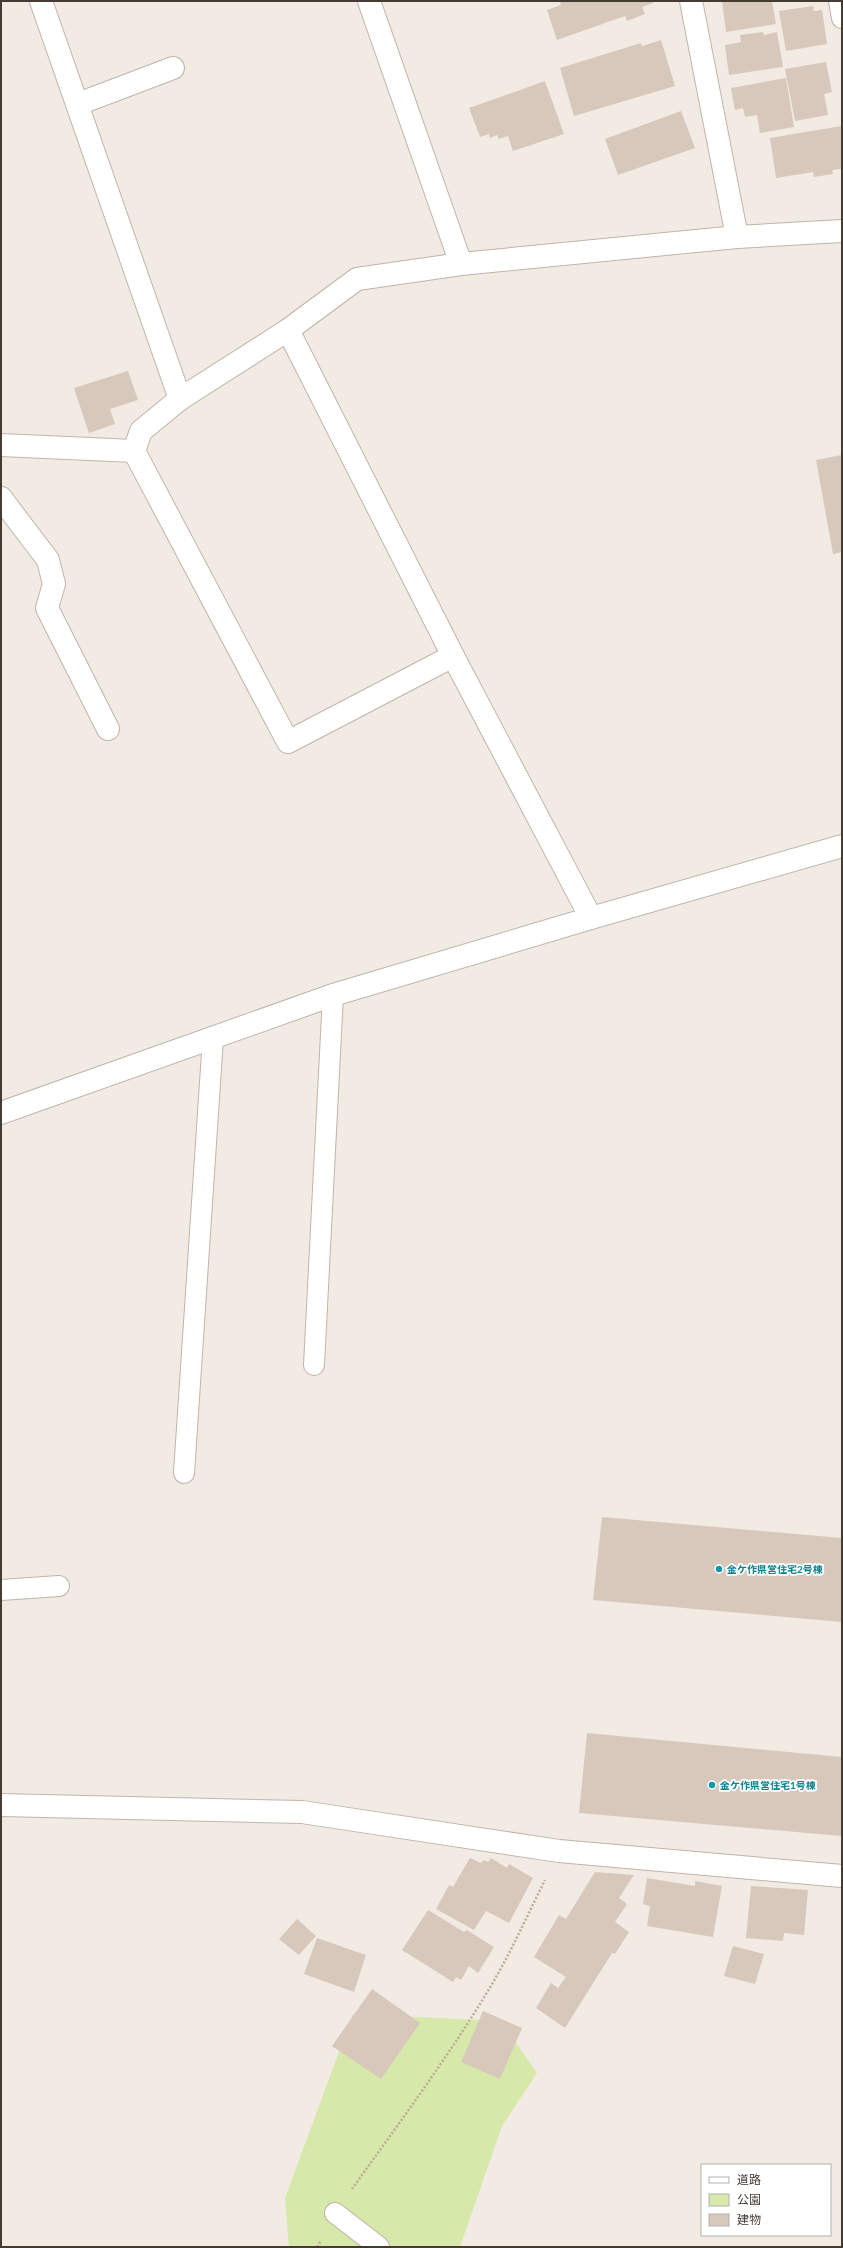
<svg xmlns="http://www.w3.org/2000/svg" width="843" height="2248" viewBox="0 0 843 2248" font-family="Lato,'Noto Sans JP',sans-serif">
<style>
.green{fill:#d7e9aa}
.building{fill:#d7c8bb}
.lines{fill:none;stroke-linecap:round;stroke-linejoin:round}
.service-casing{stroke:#c1b4a9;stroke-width:22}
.minor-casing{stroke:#c1b4a9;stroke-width:24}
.path{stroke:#c0ab96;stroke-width:2.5;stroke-dasharray:2 2;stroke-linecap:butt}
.service{stroke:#fff;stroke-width:20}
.minor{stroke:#fff;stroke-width:22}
.culture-dot{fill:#0f9aa8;stroke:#fff;stroke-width:1.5}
.labels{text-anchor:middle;stroke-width:3.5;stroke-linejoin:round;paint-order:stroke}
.culture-label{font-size:10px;font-weight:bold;fill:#0d838f;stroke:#fff;text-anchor:start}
</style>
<rect width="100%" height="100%" fill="#f2ebe3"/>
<!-- green -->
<path class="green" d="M 353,2014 L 501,2021 L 537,2073 L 502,2126 L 460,2247 L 289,2247 L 285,2198 Z"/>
<!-- building -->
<g class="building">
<path d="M 559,1 L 653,1 L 653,3 L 642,7 L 645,14 L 627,21 L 625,16 L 557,40 L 547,10 L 561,5 Z"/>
<path d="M 722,1 L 772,1 L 776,24 L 726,32 Z"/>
<path d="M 813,6 L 814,11 L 822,10 L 827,44 L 786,51 L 779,11 Z"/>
<path d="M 763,32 L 764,35 L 777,32 L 783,67 L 729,75 L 725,45 L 741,42 L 740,35 Z"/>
<path d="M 661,40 L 675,86 L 574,116 L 560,68 L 641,43 L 642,46 Z"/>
<path d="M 826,62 L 832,92 L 824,94 L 828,115 L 795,121 L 785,69 Z"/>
<path d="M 786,78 L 794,127 L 760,133 L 757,115 L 745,117 L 743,108 L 735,110 L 731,88 Z"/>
<path d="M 545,81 L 564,134 L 513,151 L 508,136 L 499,139 L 497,135 L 490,138 L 489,134 L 480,137 L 469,108 Z"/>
<path d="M 681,111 L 695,148 L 618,175 L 605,139 Z"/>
<path d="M 842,126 L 842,169 L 832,170 L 833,174 L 814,177 L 813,172 L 776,178 L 770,138 Z"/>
<path d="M 128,371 L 138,400 L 110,409 L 115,424 L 89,433 L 74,388 Z"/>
<path d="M 842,455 L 842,552 L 833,554 L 816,460 Z"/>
<path d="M 602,1517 L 842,1538 L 842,1622 L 593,1600 Z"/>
<path d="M 587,1733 L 842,1757 L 842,1836 L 579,1813 Z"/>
<path d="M 470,1858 L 481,1863 L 484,1860 L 488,1862 L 491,1858 L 507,1868 L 509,1864 L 533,1878 L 509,1923 L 486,1911 L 474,1930 L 436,1909 L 449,1885 L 453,1887 Z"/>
<path d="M 595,1872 L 634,1875 L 619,1898 L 627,1904 L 615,1922 L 629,1932 L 615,1954 L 612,1953 L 565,2028 L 536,2008 L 551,1983 L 558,1988 L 566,1977 L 534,1957 L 559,1915 L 566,1919 Z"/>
<path d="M 647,1878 L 695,1886 L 695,1881 L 722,1886 L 713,1937 L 647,1926 L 650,1906 L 643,1904 Z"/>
<path d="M 751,1886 L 808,1890 L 804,1935 L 784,1933 L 783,1941 L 746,1938 Z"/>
<path d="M 428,1910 L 464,1932 L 467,1930 L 494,1947 L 478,1973 L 469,1966 L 461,1980 L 456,1977 L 453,1982 L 402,1950 Z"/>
<path d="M 297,1919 L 316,1936 L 299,1955 L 279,1939 Z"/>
<path d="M 317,1938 L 366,1955 L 354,1992 L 304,1974 Z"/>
<path d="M 733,1946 L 764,1954 L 755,1984 L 724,1976 Z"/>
<path d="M 372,1989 L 420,2023 L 381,2079 L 332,2046 Z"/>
<path d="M 483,2011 L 522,2028 L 500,2079 L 461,2062 Z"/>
</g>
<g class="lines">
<defs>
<g id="service">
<path d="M 839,1 L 842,18"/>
<path d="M 314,1365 L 333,995"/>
<path d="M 184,1473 L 213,1038"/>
<path d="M 1,1590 L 59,1586"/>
<path d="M 335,2213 L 379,2247"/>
</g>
<g id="minor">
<path d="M 41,1 L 180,399"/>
<path d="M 369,1 L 461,264"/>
<path d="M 691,1 L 737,237"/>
<path d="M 78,104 L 173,68"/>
<path d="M 288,330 L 453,656 L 591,918"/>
<path d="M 1,445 L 134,451 L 141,431 L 180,399 L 288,330 L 357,279 L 461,264 L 737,237 L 842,231"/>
<path d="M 134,451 L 288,742 L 453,656"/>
<path d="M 1,498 L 48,560 L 54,584 L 47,608 L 108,729"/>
<path d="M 1,1113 L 333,995 L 591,918 L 842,846"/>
<path d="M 1,1805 L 302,1812 L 559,1851 L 842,1876"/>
</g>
</defs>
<!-- service casing -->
<use href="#service" class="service-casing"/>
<!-- minor casing -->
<use href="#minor" class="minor-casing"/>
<!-- path -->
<g class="path">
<path d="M 352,2189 C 397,2126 443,2064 483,1999 C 507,1961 525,1920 545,1880"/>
<path d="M 317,2247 L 321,2241"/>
</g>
<!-- service -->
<use href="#service" class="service"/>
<!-- minor -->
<use href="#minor" class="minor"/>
</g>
<!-- markers -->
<g class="culture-dot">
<circle cx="719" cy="1569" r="4"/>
<circle cx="712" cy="1785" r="4"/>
</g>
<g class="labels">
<!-- culture labels -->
<g class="culture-label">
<text x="727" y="1573">金ケ作県営住宅2号棟</text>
<text x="720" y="1789">金ケ作県営住宅1号棟</text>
</g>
</g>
<!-- border -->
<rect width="843" height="2248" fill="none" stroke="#443b33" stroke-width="4"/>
<!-- legend -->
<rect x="701" y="2164" width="130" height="72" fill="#ffffff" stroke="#b4b1ad"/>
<rect x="709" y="2177" width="20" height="6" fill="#ffffff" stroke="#b4b1ad"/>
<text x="737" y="2184" font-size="12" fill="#443b33">道路</text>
<rect x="709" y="2194" width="20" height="12" fill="#d7e9aa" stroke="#b4b1ad"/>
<text x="737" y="2204" font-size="12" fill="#443b33">公園</text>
<rect x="709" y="2214" width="20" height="12" fill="#d7c8bb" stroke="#b4b1ad"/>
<text x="737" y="2224" font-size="12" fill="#443b33">建物</text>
</svg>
